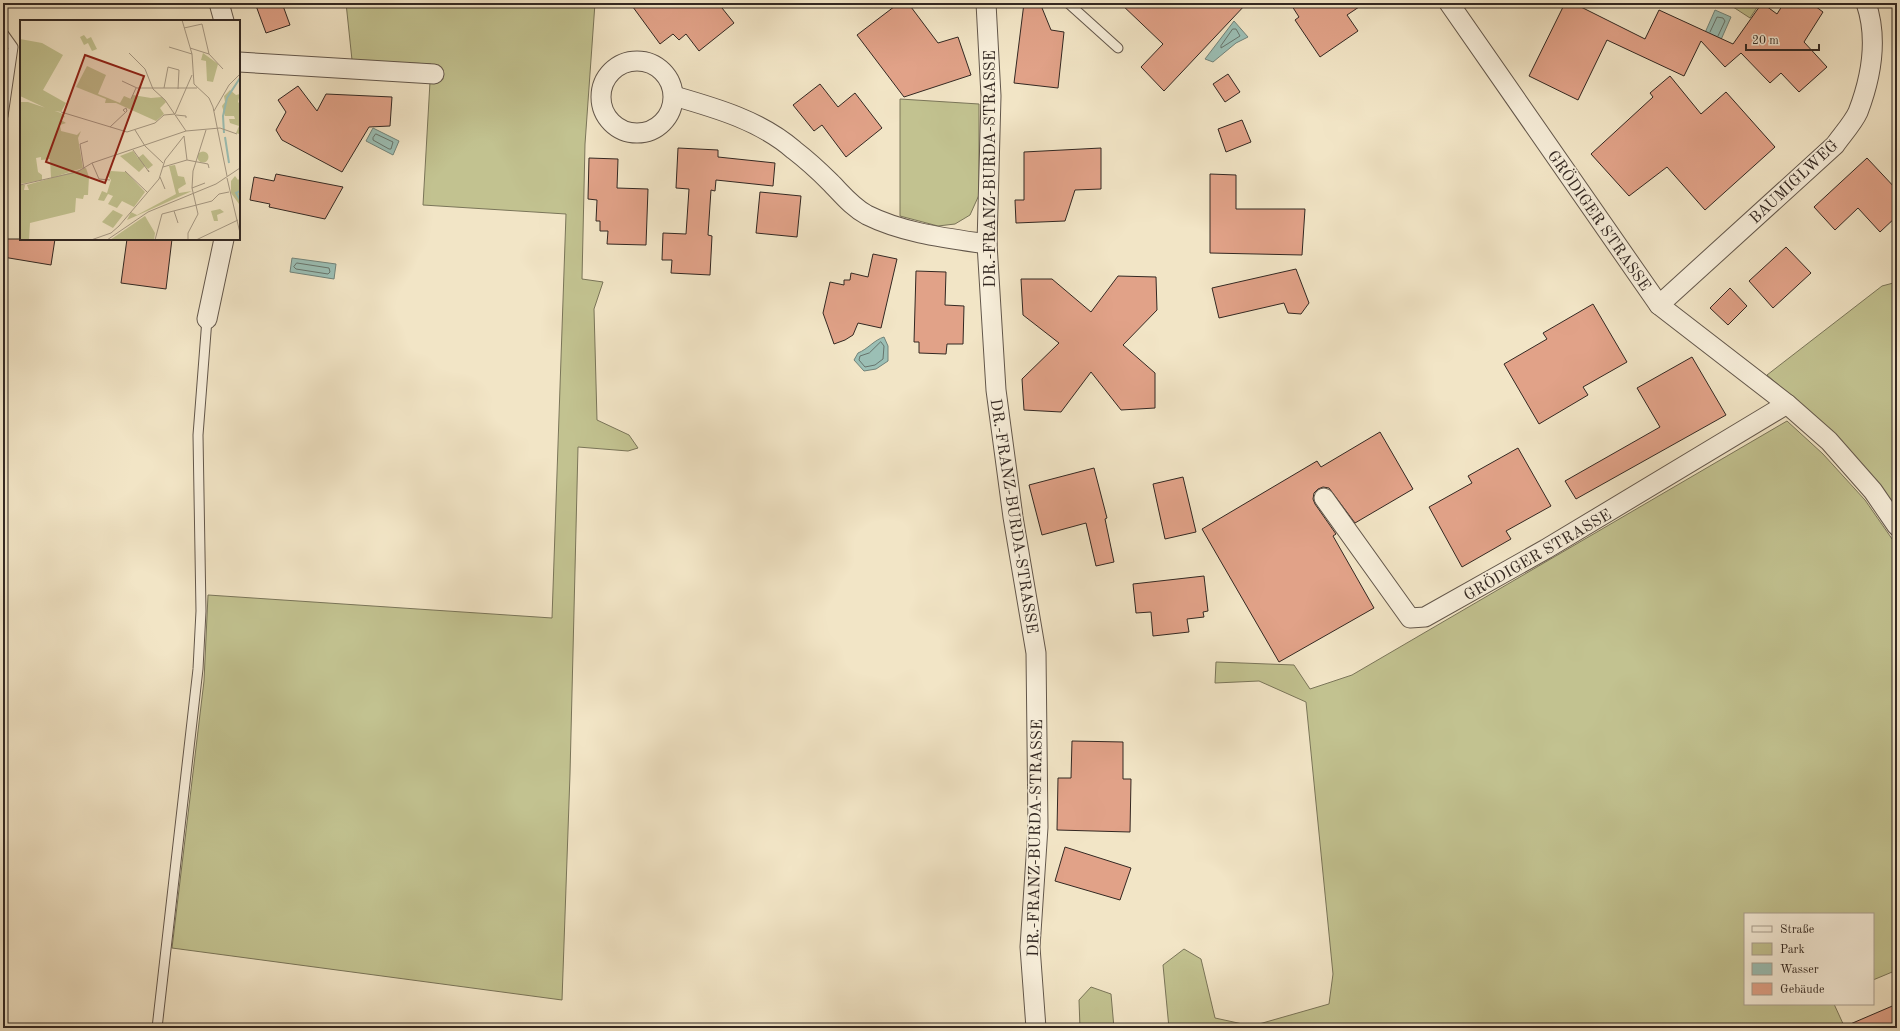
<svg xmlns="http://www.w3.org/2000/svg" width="1900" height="1031" viewBox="0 0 1900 1031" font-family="'Old Standard TT',serif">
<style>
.green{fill:#c2c290;stroke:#7a7559}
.water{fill:#9bbfb5;stroke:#71837a}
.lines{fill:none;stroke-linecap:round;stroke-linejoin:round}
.shore{stroke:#67746c;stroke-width:1}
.building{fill:#e1a288;stroke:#332822}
.lane-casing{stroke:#63574b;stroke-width:11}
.street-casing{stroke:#63574b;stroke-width:21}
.lane{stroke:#f7eeda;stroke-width:9}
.street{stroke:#f7eeda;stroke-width:19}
.labels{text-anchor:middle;stroke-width:3.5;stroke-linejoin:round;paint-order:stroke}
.street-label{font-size:16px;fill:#332822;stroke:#f7eeda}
.inset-river{fill:none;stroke:#9bbfb5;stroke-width:2}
.inset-road{fill:none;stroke:#a69984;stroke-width:1}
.view{fill:#8f2418;fill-opacity:0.15;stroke:#8f2418;stroke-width:2}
.inset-edge{fill:none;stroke:#332822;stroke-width:2}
</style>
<rect width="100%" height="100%" fill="#f2e5c6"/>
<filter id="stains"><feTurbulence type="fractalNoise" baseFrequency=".005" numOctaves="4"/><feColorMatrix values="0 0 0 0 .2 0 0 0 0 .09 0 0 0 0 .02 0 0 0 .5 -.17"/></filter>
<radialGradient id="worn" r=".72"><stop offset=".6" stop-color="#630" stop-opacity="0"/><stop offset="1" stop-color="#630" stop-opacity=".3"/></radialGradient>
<!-- green -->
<g class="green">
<path d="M 346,3 L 595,3 L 585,144 L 582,279 L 603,282 L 594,309 L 597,420 L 629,435 L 638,448 L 628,451 L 578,447 L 570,774 L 562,1000 L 172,948 L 204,681 L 208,595 L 552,618 L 566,214 L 423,205 L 431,64 L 352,60 Z"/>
<path d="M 1727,3 L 1760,3 L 1750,18 Z"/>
<path d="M 900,99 L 979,104 L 979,195 L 970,215 L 955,224 L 938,226 L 900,216 Z"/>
<path d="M 1897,282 L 1897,517 L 1835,434 L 1767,375 L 1882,286 Z"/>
<path d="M 1787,421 L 1823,454 L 1865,500 L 1897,546 L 1897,970 L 1873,980 L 1873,914 L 1745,914 L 1745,1004 L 1834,1004 L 1845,1028 L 1169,1028 L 1163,965 L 1184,949 L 1201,959 L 1215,1018 L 1252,1026 L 1329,1004 L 1333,974 L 1306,702 L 1259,681 L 1215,683 L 1216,662 L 1294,665 L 1310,689 L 1352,675 Z"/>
<path d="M 1091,987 L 1111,994 L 1114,1028 L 1080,1028 L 1079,1000 Z"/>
</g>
<!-- water -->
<g class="water">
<path d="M 1715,10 L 1731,17 L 1720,42 L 1704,35 Z"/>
<path d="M 1234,21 L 1248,37 L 1236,43 L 1213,62 L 1205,59 Z"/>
<path d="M 373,128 L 399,141 L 393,155 L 366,141 Z"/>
<path d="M 292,258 L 336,264 L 334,279 L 290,272 Z"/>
<path d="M 884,337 L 888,346 L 888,361 L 876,369 L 864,371 L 854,360 L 858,353 C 868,349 874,340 884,337 Z"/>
</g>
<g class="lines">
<!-- shore -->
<g class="shore">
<path d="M 1233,29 L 1236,29 L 1240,36 L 1221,48 L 1221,46 Z"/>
<path d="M 1710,32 L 1717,17 L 1723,18 L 1725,21 L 1718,36"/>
<path d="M 376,134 L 393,142 L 391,149 L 389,149 L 373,140 L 373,138 Z"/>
<path d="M 297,263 L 329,268 L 330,272 L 328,274 L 296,269 L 294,267 Z"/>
<path d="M 881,342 L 884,346 L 883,359 L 875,365 L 865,367 L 859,360 L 860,356 L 869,353 Z"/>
</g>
</g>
<!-- building -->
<g class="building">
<path d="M 255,3 L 282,3 L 290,25 L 266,33 Z"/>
<path d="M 630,3 L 718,3 L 734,23 L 699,51 L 686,34 L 679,40 L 673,34 L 660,44 Z"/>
<path d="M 899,3 L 908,3 L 938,43 L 958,37 L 971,75 L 904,97 L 857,35 Z"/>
<path d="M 1024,3 L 1040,3 L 1051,30 L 1064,32 L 1058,88 L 1014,83 Z"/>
<path d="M 1120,3 L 1247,3 L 1164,91 L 1141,67 L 1163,44 Z"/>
<path d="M 1290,3 L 1365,3 L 1347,15 L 1358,31 L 1320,57 L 1295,20 L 1299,17 Z"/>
<path d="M 1565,3 L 1573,3 L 1645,39 L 1659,10 L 1733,44 L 1762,3 L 1777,14 L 1784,3 L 1811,3 L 1823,12 L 1804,42 L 1827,67 L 1799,92 L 1781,73 L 1770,83 L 1741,53 L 1725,67 L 1701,41 L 1684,76 L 1607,40 L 1578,100 L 1529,76 Z"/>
<path d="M 1228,74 L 1240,92 L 1225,102 L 1213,84 Z"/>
<path d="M 1670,76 L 1701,114 L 1726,92 L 1775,147 L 1705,210 L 1667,167 L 1629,196 L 1591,154 L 1653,97 L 1650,93 Z"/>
<path d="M 820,84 L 838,107 L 855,93 L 882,128 L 846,157 L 822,125 L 814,131 L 793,105 Z"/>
<path d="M 298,86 L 317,111 L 326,94 L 392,97 L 390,126 L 369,127 L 342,172 L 282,140 L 276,130 L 286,112 L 278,100 Z"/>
<path d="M 1242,120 L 1251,142 L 1226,152 L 1218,129 Z"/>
<path d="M 678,148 L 718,150 L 718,157 L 775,163 L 773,186 L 716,180 L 715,191 L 711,190 L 708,235 L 712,236 L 710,275 L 671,273 L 672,260 L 662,260 L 663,233 L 686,234 L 689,189 L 676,188 Z"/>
<path d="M 1101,148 L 1101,189 L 1075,190 L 1065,221 L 1016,223 L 1015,200 L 1024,200 L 1024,152 Z"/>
<path d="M 589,158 L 618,159 L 617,188 L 648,189 L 646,245 L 607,244 L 608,231 L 600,231 L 600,221 L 596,221 L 597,200 L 588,199 Z"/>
<path d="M 1867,158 L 1897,190 L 1897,216 L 1880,232 L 1858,208 L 1835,230 L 1814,207 Z"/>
<path d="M 276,174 L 343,187 L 325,219 L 269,207 L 270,204 L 250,200 L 254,177 L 274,181 Z"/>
<path d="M 1210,174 L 1236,175 L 1236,209 L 1305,209 L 1302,255 L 1210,253 Z"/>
<path d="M 760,192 L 801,196 L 797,237 L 756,233 Z"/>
<path d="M 3,239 L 55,239 L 51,265 L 3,257 Z"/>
<path d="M 127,239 L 172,239 L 166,289 L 121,283 Z"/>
<path d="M 1786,247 L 1811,273 L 1773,308 L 1749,281 Z"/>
<path d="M 873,254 L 897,259 L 881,328 L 858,323 L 853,335 L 845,340 L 834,344 L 823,313 L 830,282 L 844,285 L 844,280 L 850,280 L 851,273 L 868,277 Z"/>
<path d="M 1296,269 L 1309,303 L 1301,314 L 1288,313 L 1284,303 L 1219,318 L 1212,288 Z"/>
<path d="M 916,271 L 946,272 L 945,305 L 964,306 L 963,344 L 947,344 L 946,354 L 919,353 L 919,342 L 914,342 Z"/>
<path d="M 1118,276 L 1156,277 L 1157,310 L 1123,345 L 1155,373 L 1155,408 L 1121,410 L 1091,372 L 1061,412 L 1024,410 L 1022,379 L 1059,343 L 1023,315 L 1021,279 L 1052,279 L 1091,312 Z"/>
<path d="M 1730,288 L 1747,306 L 1728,325 L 1710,308 Z"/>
<path d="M 1593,304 L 1627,362 L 1583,387 L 1588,395 L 1539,424 L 1504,364 L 1547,339 L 1543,333 Z"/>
<path d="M 1692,357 L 1726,415 L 1576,499 L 1565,481 L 1660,427 L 1637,388 Z"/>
<path d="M 1380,432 L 1413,489 L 1355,523 L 1329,488 L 1323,487 L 1318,489 L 1314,493 L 1313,499 L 1315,504 L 1336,534 L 1333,536 L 1374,608 L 1279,662 L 1202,529 L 1317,461 L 1321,467 Z"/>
<path d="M 1518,448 L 1551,506 L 1506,531 L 1511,539 L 1462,567 L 1429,507 L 1472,483 L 1468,476 Z"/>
<path d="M 1094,468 L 1107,518 L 1105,519 L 1114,562 L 1096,566 L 1086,523 L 1042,535 L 1029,485 Z"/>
<path d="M 1183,477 L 1196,532 L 1165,539 L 1153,484 Z"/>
<path d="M 1204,576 L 1208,611 L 1203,612 L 1204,617 L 1187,619 L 1189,632 L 1153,636 L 1151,612 L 1136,613 L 1133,584 Z"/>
<path d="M 1072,741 L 1123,742 L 1123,779 L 1131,779 L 1130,832 L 1057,830 L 1058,778 L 1071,778 Z"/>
<path d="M 1065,847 L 1131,868 L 1120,900 L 1055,881 Z"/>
<path d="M 1897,1004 L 1897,1028 L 1841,1028 Z"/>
</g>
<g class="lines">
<defs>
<g id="lane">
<path d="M 1068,3 L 1118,48"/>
<path d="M 3,33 L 13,47 L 3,116"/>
<path d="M 157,1028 L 198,669 L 201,611 L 198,435 L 207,319"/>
</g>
<g id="street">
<path d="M 219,3 L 224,21"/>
<path d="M 986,3 L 991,96 L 987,244 L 996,390 L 1013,517 L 1036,653 L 1038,827 L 1030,947 L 1036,1028"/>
<path d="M 1449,3 L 1659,305 L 1787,404 L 1829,441 L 1873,491 L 1897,526"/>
<circle cx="637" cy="97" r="36"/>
<path d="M 239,62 L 434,74"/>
<path d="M 674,96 C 716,108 761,121 794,150 C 807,160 819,171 830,182 C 842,194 852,207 867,215 C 903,233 946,238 987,244"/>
<path d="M 1659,305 L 1835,145 C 1842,135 1853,123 1858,112 C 1871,78 1878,38 1866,3"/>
<path d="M 207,319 L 224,239"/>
<path d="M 1324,498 L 1410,618 L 1425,617 L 1546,549 L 1787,404"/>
</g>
</defs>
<!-- lane casing -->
<use href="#lane" class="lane-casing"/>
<!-- street casing -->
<use href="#street" class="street-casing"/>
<!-- lane -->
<use href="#lane" class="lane"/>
<!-- street -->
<use href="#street" class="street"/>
</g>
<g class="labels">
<!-- street labels -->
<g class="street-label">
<text transform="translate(989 169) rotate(-90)" y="6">DR.-FRANZ-BURDA-STRASSE</text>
<text transform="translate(1793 181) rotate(-43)" y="6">BAUMIGLWEG</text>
<text transform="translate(1600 220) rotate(55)" y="6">GRÖDIGER STRASSE</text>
<text transform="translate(1015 516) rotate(81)" y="6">DR.-FRANZ-BURDA-STRASSE</text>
<text transform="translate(1537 554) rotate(-30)" y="6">GRÖDIGER STRASSE</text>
<text transform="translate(1034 838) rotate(-89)" y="6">DR.-FRANZ-BURDA-STRASSE</text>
</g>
</g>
<!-- overview -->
<g transform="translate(20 20)">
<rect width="220" height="220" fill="#f2e5c6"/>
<path d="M 64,15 L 67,19 L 71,17 L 77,29 L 72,31 L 68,23 L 64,25 L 60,17 ZM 0,19 L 22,23 L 43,35 L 23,70 L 46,83 L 41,92 L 30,90 L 0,76 ZM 183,33 L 198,44 L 193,62 L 187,61 L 186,41 L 181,40 ZM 67,46 L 86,55 L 78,74 L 100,83 L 104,76 L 111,79 L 113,75 L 131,78 L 142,77 L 146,82 L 140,88 L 144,94 L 136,101 L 96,83 L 85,83 L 86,79 L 56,67 ZM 210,70 L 216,75 L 220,74 L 218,82 L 220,84 L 219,114 L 216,113 L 219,106 L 210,103 L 209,99 L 215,99 L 214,96 L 205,96 L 202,86 L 205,82 L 204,76 ZM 0,82 L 8,82 L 41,93 L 45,97 L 41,98 L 41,100 L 46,103 L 40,105 L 41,111 L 57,115 L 61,111 L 58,118 L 63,148 L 31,158 L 30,139 L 21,140 L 21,126 L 21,137 L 16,138 L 18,152 L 22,155 L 22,160 L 0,164 ZM 113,131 L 118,138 L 123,134 L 133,145 L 128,149 L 125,146 L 119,152 L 100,136 ZM177.5 137a5.5 5.5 0 1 1 11 0a5.5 5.5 0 1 1-11 0ZM 155,145 L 158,156 L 164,157 L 166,164 L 158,169 L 159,173 L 172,171 L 107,200 L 111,192 L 117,195 L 156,174 L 149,146 ZM 66,148 L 69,157 L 68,175 L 64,175 L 63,179 L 56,178 L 55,192 L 10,203 L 9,220 L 0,220 L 0,165 L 5,165 L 4,170 L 9,170 L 7,165 ZM 91,151 L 106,152 L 125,172 L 114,187 L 102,181 L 97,188 L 88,184 L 93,176 L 88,174 L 84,181 L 78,180 L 82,171 L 87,173 L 91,160 L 87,155 ZM 215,156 L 218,160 L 220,158 L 219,184 L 211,173 L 211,161 ZM 200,189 L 204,192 L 197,195 L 198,201 L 194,201 L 191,191 ZM 93,190 L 103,195 L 93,208 L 82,202 ZM 125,196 L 135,213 L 134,220 L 90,220 Z" fill="#c2c290"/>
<path class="inset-river" d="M 204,113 L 203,96 L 207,78 L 220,58M 205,117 L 209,143M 220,171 L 216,173 L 220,180"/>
<path class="inset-road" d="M 162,0 L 172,34 L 174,64 L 189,78 L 193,87 L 207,156M 164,8 L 182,4 L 189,34M 149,27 L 172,34M 170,28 L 189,34 L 203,49M 109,33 L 125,49 L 133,69 L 145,80 L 166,111M 102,61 L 117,68 L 177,68M 144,68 L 148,47 L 159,50 L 158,69M 111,79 L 116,68M 194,91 L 209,65 L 220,54M 41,92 L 107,112 L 135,103 L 144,95 L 155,94M 155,94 L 172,55M 156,95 L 166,96 L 166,98M 90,107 L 107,91 L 106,88 L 103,90 L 105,92M 115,110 L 125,126 L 143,143M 164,116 L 167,140M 113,130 L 129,152 L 128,150M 72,143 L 79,159 L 90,160M 143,147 L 167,140 L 188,144 L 189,148M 64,149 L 60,124 L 68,121M 105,151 L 127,172M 140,157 L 145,169M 207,158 L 220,213M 0,165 L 57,152 L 72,143 L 166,111 L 200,108 L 217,114M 172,168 L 185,163M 154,191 L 158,203M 71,220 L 91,213 L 99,206 L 139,159 L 145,140 L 164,116M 87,220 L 128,192 L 196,164 L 220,148M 135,220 L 142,194 L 192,181 L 199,174 L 209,172M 168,220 L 168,213 L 178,194 L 172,168 L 173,151 L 186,110M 176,220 L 218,200"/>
<path class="view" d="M 65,35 L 124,56 L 85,163 L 26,142 Z"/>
<rect width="220" height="220" class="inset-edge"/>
</g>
<!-- margin -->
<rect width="1900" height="1031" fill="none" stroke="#f2e5c6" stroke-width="16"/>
<rect x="4" y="4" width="1892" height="1023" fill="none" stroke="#332822" stroke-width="2"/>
<rect x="8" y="8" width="1884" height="1015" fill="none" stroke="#332822"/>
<!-- legend -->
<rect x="1744" y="913" width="130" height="92" fill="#f7eeda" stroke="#a99f90"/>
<rect x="1752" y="926" width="20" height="6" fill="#f7eeda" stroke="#a99f90"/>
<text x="1780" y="933" font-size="12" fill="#332822">Straße</text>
<rect x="1752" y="943" width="20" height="12" fill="#c2c290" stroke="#a99f90"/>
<text x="1780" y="953" font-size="12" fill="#332822">Park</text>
<rect x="1752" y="963" width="20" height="12" fill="#9bbfb5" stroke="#a99f90"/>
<text x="1780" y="973" font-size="12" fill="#332822">Wasser</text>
<rect x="1752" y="983" width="20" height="12" fill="#e1a288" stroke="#a99f90"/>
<text x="1780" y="993" font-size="12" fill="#332822">Gebäude</text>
<!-- scale -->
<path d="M1746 44v6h73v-6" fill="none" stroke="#332822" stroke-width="2"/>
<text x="1752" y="44" font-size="12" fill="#332822" stroke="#f7eeda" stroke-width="3" paint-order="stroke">20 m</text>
<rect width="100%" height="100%" filter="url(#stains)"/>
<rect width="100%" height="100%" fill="url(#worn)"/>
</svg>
